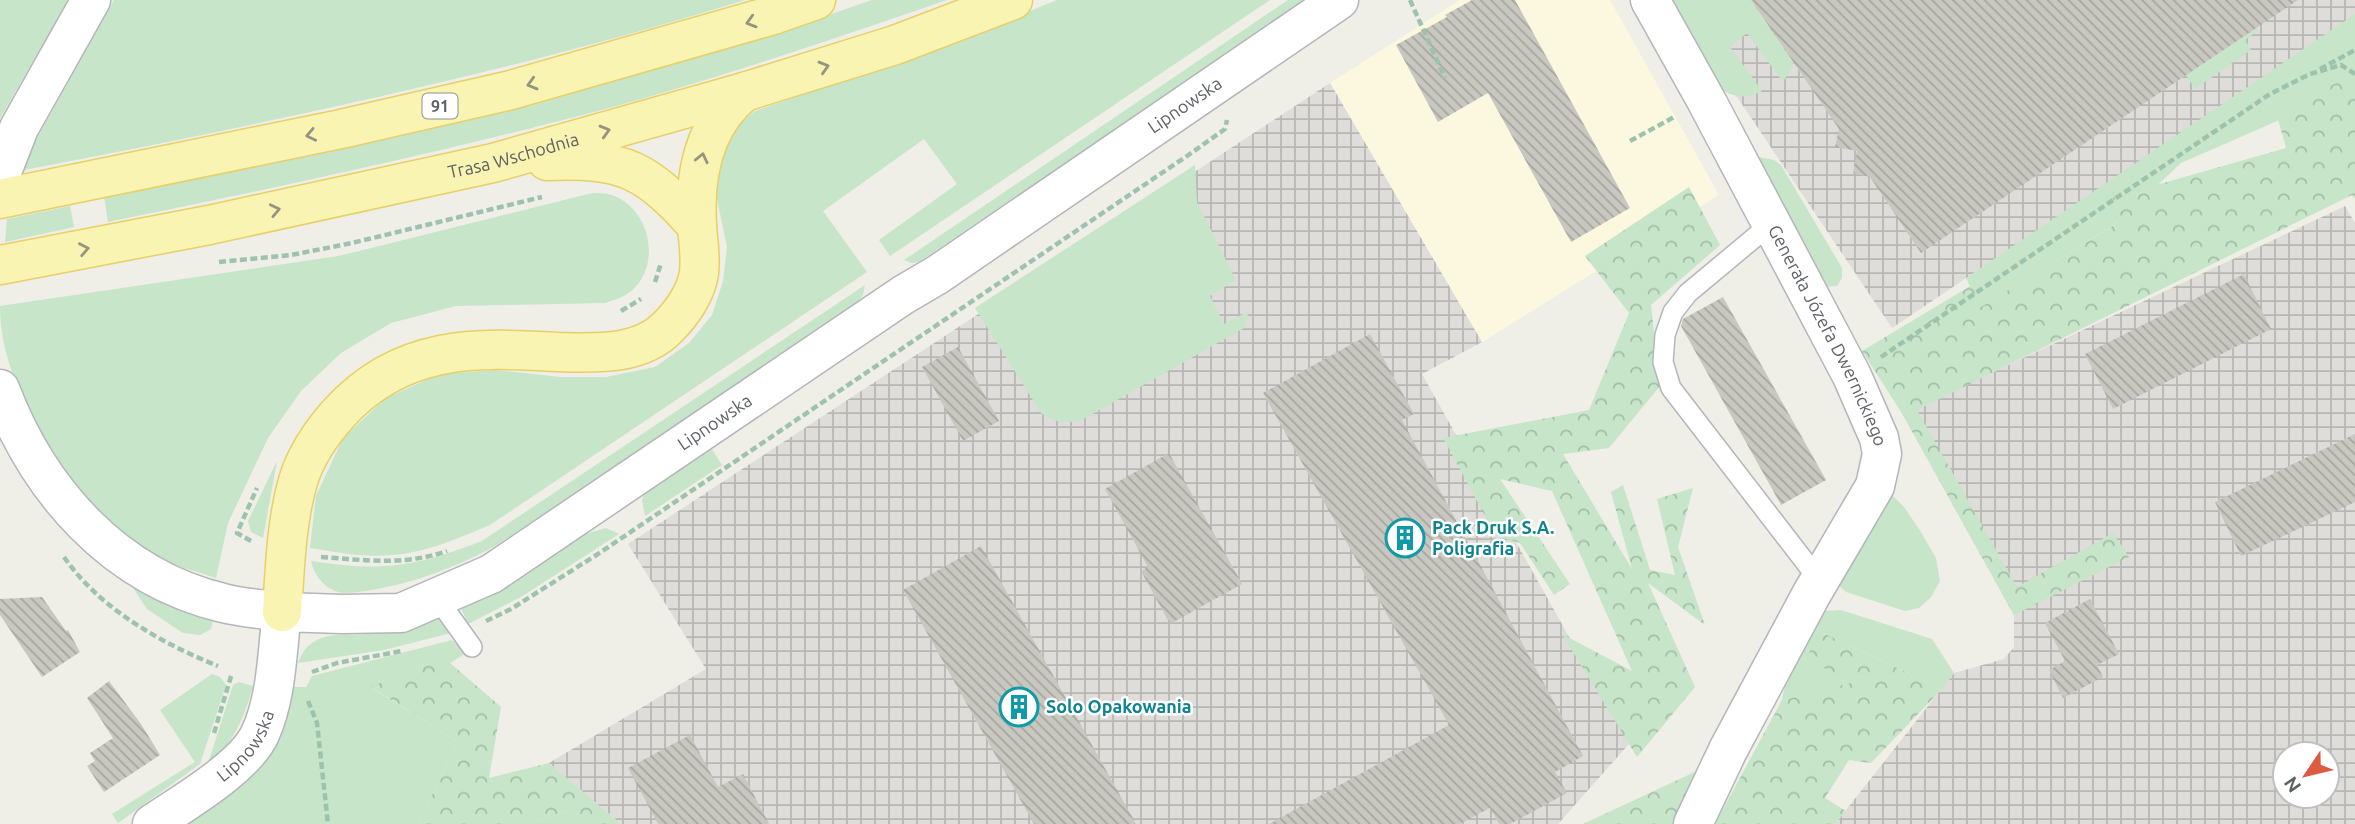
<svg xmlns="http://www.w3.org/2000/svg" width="2355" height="824" viewBox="0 0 2355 824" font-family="Ubuntu,sans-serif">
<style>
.commercial{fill:#fcf8e0}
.industrial{fill:url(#industrial-grid);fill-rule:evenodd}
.green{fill:#c6e5c9}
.forest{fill:url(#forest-crowns)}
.building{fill:url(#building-back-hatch)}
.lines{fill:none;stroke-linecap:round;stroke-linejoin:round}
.service-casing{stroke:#b4b6ba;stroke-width:22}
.minor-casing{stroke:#b4b6ba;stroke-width:41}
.primary-casing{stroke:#e7d068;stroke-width:41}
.path{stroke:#9ec3ac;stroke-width:4.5;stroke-dasharray:7 3.5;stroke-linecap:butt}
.service{stroke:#fff;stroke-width:19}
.minor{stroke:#fff;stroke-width:38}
.primary{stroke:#f9f4b2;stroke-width:38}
.oneway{stroke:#949481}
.labels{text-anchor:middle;stroke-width:5;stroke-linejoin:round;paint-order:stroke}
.shield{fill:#fff;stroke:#8e9094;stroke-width:2}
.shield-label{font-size:16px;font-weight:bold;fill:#5e6166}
.street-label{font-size:18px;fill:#5e6166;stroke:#fff}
.culture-label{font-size:18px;font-weight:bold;fill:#0d838f;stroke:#fff;text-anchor:start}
</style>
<defs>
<pattern id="industrial-grid" width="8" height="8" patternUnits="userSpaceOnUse" patternTransform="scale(1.75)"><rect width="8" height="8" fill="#deddd9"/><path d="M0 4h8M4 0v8" fill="none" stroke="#b7b7b4"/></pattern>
<pattern id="forest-crowns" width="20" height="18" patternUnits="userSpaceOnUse" patternTransform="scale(1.75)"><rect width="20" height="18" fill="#c6e5c9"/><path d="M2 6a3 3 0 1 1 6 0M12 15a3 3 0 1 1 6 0" fill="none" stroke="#a4bda7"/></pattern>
<pattern id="building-back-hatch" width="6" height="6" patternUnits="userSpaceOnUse" patternTransform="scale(1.75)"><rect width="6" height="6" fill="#c8c8c1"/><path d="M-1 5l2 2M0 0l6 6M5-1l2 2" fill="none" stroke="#a6a6a1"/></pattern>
</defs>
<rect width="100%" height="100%" fill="#efeee7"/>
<!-- commercial -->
<path class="commercial" d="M 1460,0 L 1610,0 L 1719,195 L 1482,342 L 1330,83 Z"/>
<!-- industrial -->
<g class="industrial">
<path d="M 1672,0 L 2355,0 L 2355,17 L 1892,328 Z"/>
<path d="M 1330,83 L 1482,342 L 1422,374 L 1629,744 L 1558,824 L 621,824 L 549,763 L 706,669 L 628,544 Z"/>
<path d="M 2345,206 L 2355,223 L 2355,824 L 1835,824 L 1954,673 L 2004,659 L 2014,647 L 2014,615 L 1903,415 ZM 2285,754 L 2327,754 L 2327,796 L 2285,796 Z"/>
</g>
<!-- green -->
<g class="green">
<path d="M 0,0 L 69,0 L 0,118 Z"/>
<path d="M 114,0 L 745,0 C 507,74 263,124 19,171 Z"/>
<path d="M 872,0 L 947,0 C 815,45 682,91 547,124 C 402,161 255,192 108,222 L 104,196 L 277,161 L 537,104 L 759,39 Z"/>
<path d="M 1057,0 L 1270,0 L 890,256 L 879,240 L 957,184 L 924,139 L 823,211 L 867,272 L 490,525 C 458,538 426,553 391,555 C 364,558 336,552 310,548 L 316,496 L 343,438 L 386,398 L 440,374 L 496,370 L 560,377 L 606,377 L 655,367 L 689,343 L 712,315 L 723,281 L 727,247 L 712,175 L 734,127 L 755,111 L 931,51 Z"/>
<path d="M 1288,0 L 1307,0 L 919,262 L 912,263 L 904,260 Z"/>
<path d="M 1667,0 L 1751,0 L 1794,64 L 1783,82 L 1747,33 L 1730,47 L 1762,91 C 1742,101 1731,96 1713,85 Z"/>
<path d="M 2355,14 L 2355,105 L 2332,97 L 2181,163 L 2120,221 L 1980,308 L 1966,278 Z"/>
<path d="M 2256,28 L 2258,31 L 2245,40 L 2251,50 L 2195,89 L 2186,75 Z"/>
<path d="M 1759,157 L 1774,160 L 1781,165 L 1842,268 L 1842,278 L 1837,286 L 1825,287 L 1754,160 Z"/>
<path d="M 1195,165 L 1197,202 L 1236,280 L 1210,296 L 1224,324 L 1249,311 L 1244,328 L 1082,420 C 1066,424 1055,423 1041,413 L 975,308 Z"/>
<path d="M 592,193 C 597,193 603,193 608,194 C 646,204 661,254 638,284 C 630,295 617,299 605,303 L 456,306 L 391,323 L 341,353 L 301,391 L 268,438 L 228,523 L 216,578 C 205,574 192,571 181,567 C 138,551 93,508 65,473 C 54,460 47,442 38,427 C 17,390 0,350 0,306 L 339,256 Z"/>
<path d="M 70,206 L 74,227 L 5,242 L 7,219 Z"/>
<path d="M 865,285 L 863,295 L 856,305 L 497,545 C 455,568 412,584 365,591 C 356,592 347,594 338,592 C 324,588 314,575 311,561 C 382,572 415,567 482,541 Z"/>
<path d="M 708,443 L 722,465 L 645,516 L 642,500 L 645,492 Z"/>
<path d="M 277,461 L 263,538 L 251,532 L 248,521 Z"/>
<path d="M 1894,497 L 1904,507 L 1919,529 L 1936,558 L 1940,581 L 1931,597 L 1919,608 L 1905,611 L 1846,592 L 1837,584 L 1889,498 Z"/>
<path d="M 606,528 L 619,534 L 521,597 L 468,624 L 461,608 L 578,536 Z"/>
<path d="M 131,585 L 213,621 L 211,629 L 200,635 L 183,633 L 147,609 Z"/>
<path d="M 1841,610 L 1932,639 L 1954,673 L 1942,689 L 1821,632 L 1852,683 L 1782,700 L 1796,637 L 1824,611 Z"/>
<path d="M 429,616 L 441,620 L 451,633 L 384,650 L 298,663 C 313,623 349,640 381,632 C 397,628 413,621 429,616 Z"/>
<path d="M 452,640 L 466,653 L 450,663 L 442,656 L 372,688 L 458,742 L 418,824 L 176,824 L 281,731 L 288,711 L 291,687 L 306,687 L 312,676 Z"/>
<path d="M 212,674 L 220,677 L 226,685 L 200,764 L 118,823 L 112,814 L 195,762 L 160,710 Z"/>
<path d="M 239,682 L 253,686 C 242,725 233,740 206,770 L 233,685 Z"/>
<path d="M 571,809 L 589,824 L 531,824 Z"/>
</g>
<!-- forest -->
<g class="forest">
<path d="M 2355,74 L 2355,199 L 2352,195 L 1917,410 L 2017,587 L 2113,533 L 2129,557 L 2014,615 L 1903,415 L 1862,351 L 1972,285 L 1981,307 L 2119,222 L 2104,200 L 2286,148 L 2276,112 Z"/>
<path d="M 1689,187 L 1720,245 L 1651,305 L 1660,386 L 1609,448 L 1563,454 L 1632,569 L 1611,492 L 1623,485 L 1650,570 L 1675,575 L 1657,499 L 1693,488 L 1678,547 L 1705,625 L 1648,583 L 1695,687 L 1637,757 L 1562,634 L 1632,671 L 1552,491 L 1500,479 L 1570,584 L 1554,595 L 1520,543 L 1496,536 L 1443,438 L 1589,410 L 1629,313 L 1585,256 Z"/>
<path d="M 1821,632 L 1942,689 L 1871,763 L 1849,760 L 1825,798 L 1846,811 L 1835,824 L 1715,824 L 1782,700 L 1851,683 L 1806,658 Z"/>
<path d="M 442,656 L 501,707 L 489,778 L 549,763 L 621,824 L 589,824 L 571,809 L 531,824 L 418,824 L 458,742 L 371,687 Z"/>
<path d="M 1699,770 L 1673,824 L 1583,824 Z"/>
</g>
<!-- building -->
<g class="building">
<path d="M 1472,0 L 1515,0 L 1630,208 L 1571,242 L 1488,93 L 1438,122 L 1396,45 L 1447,17 L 1445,15 Z"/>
<path d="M 1751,0 L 2298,0 L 1921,253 L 1870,177 L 1853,173 L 1857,151 L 1835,147 L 1839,129 Z"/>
<path d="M 2244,274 L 2271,329 L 2113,409 L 2085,354 Z"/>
<path d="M 1723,297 L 1826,480 L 1781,505 L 1681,326 L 1683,319 Z"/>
<path d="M 1370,334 L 1414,414 L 1402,420 L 1583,756 L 1555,772 L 1567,793 L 1510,824 L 1499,824 L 1490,808 L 1460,824 L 1269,824 L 1449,725 L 1263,393 Z"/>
<path d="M 958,347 L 999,421 L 963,441 L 922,367 Z"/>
<path d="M 2355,434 L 2355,502 L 2241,556 L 2215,502 Z"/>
<path d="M 1169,453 L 1242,584 L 1170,624 L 1141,571 L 1148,567 L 1105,489 Z"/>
<path d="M 981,546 L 1136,824 L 1034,824 L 903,590 Z"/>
<path d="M 42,597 L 66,631 L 68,630 L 80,652 L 42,677 L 0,615 L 0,599 Z"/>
<path d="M 2090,599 L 2119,654 L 2097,665 L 2103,677 L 2063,698 L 2049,670 L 2065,661 L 2045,623 Z"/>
<path d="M 109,681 L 141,724 L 160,755 L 104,792 L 87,766 L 95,761 L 90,753 L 113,738 L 87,698 Z"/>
<path d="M 690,735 L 718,787 L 743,774 L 769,824 L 658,824 L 628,768 Z"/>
</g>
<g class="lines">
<defs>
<g id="service">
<path d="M 1772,223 L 1688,293 L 1673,312 L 1665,335 L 1663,362 L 1671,388 L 1819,580"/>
<path d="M 437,598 L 472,647"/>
</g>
<g id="minor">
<path id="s1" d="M 1650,0 L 1706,100 L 1852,376 L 1879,438 L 1882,454 L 1875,486 L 1811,595 L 1728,750 L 1693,824"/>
<path d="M 0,177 L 19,128 L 91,0"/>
<path d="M 0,389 C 38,490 114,577 223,603 C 242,608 262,609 282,612"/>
<path id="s2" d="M 152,824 C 183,803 244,768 260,734 C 277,697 277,652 282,612 L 342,614 L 401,613 L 491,574 L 903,295 L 937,275 L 1339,0"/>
</g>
<g id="primary">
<path d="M 547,161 C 624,158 646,169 697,226"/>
<path d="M 0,199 L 341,129 L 511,90 L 773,15 L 816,0"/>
<path id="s3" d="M 0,265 L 209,225 L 493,163 L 744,92 L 895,45 L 1013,0"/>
<path d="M 282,612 C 285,568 286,523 298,481 C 306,455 321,433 339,413 C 401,345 474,347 558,352 C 596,353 640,356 668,327 C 682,313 696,293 699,273 C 701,256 698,242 697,225 C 694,175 703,125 744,92"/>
</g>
</defs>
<!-- service casing -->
<use href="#service" class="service-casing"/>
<!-- minor casing -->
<use href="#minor" class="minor-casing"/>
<!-- primary casing -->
<use href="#primary" class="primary-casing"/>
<!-- path -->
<g class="path">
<path d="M 1410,0 L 1445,78"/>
<path d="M 2320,69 L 2355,50"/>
<path d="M 1630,141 L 1676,116"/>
<path d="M 219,262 L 291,255 L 352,243 L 542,197"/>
<path d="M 655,282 L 661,263"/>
<path d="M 621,311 L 641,299"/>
<path d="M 1881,357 L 2270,94 L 2310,74 L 2341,65 L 2355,74"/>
<path d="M 251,541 L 237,533 L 257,488"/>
<path d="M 64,557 C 100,609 161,643 218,666"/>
<path d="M 321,557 C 364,560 405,566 447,551"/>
<path d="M 486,621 L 511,609 L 598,554 L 1187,156 L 1225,129 L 1227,120"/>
<path d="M 312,672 L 337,663 L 402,651"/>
<path d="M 308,701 L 317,723 L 328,824"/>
<path d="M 214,733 L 232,673"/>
</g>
<!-- service -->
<use href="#service" class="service"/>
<!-- minor -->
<use href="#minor" class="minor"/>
<!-- primary -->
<use href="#primary" class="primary"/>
</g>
<!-- one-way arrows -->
<defs><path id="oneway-chevron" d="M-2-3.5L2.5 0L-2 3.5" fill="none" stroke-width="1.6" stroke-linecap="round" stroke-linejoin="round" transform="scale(1.75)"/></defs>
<g class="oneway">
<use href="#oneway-chevron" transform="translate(751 22) rotate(164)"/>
<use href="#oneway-chevron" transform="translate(824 67) rotate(-17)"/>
<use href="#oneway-chevron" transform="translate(532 84) rotate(164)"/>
<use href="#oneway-chevron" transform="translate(605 131) rotate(-16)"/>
<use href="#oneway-chevron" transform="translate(311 135) rotate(168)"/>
<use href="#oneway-chevron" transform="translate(702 158) rotate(-77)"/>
<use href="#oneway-chevron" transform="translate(275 210) rotate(-12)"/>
<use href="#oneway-chevron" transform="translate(84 249) rotate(-11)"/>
</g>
<!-- icons -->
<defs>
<symbol id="building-ring" viewBox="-11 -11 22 22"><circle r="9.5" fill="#fff" stroke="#0f9aa8" stroke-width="1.5"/><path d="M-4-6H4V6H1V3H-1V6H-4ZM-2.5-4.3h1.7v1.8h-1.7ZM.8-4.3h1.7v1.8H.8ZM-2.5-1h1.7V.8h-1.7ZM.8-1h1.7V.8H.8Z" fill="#0f9aa8"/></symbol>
</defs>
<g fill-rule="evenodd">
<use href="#building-ring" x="1383" y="516" width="44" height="44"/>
<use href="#building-ring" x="997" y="685" width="44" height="44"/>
</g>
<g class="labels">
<!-- shield labels -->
<rect class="shield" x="422.5" y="93.5" width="35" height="25" rx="5"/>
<g class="shield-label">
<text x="440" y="112">91</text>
</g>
<!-- street labels -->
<g class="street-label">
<text dy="6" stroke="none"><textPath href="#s2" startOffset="1321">Lipnowska</textPath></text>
<text dy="6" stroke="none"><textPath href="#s3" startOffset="525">Trasa Wschodnia</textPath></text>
<text dy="6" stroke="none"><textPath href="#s1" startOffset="380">Generała Józefa Dwernickiego</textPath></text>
<text dy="6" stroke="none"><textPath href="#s2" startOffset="754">Lipnowska</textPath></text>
<text dy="6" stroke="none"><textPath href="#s2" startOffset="124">Lipnowska</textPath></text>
</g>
<!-- culture labels -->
<g class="culture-label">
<text x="1432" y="534">Pack Druk S.A.<tspan x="1432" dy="21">Poligrafia</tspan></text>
<text x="1046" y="713">Solo Opakowania</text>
</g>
</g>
<!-- north arrow -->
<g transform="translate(2306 775) rotate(235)"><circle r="33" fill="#ffffff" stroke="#bfc0c2" stroke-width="2"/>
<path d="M0-5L12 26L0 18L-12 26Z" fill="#dd5b40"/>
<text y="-10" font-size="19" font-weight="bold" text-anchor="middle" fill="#5e6166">N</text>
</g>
</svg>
